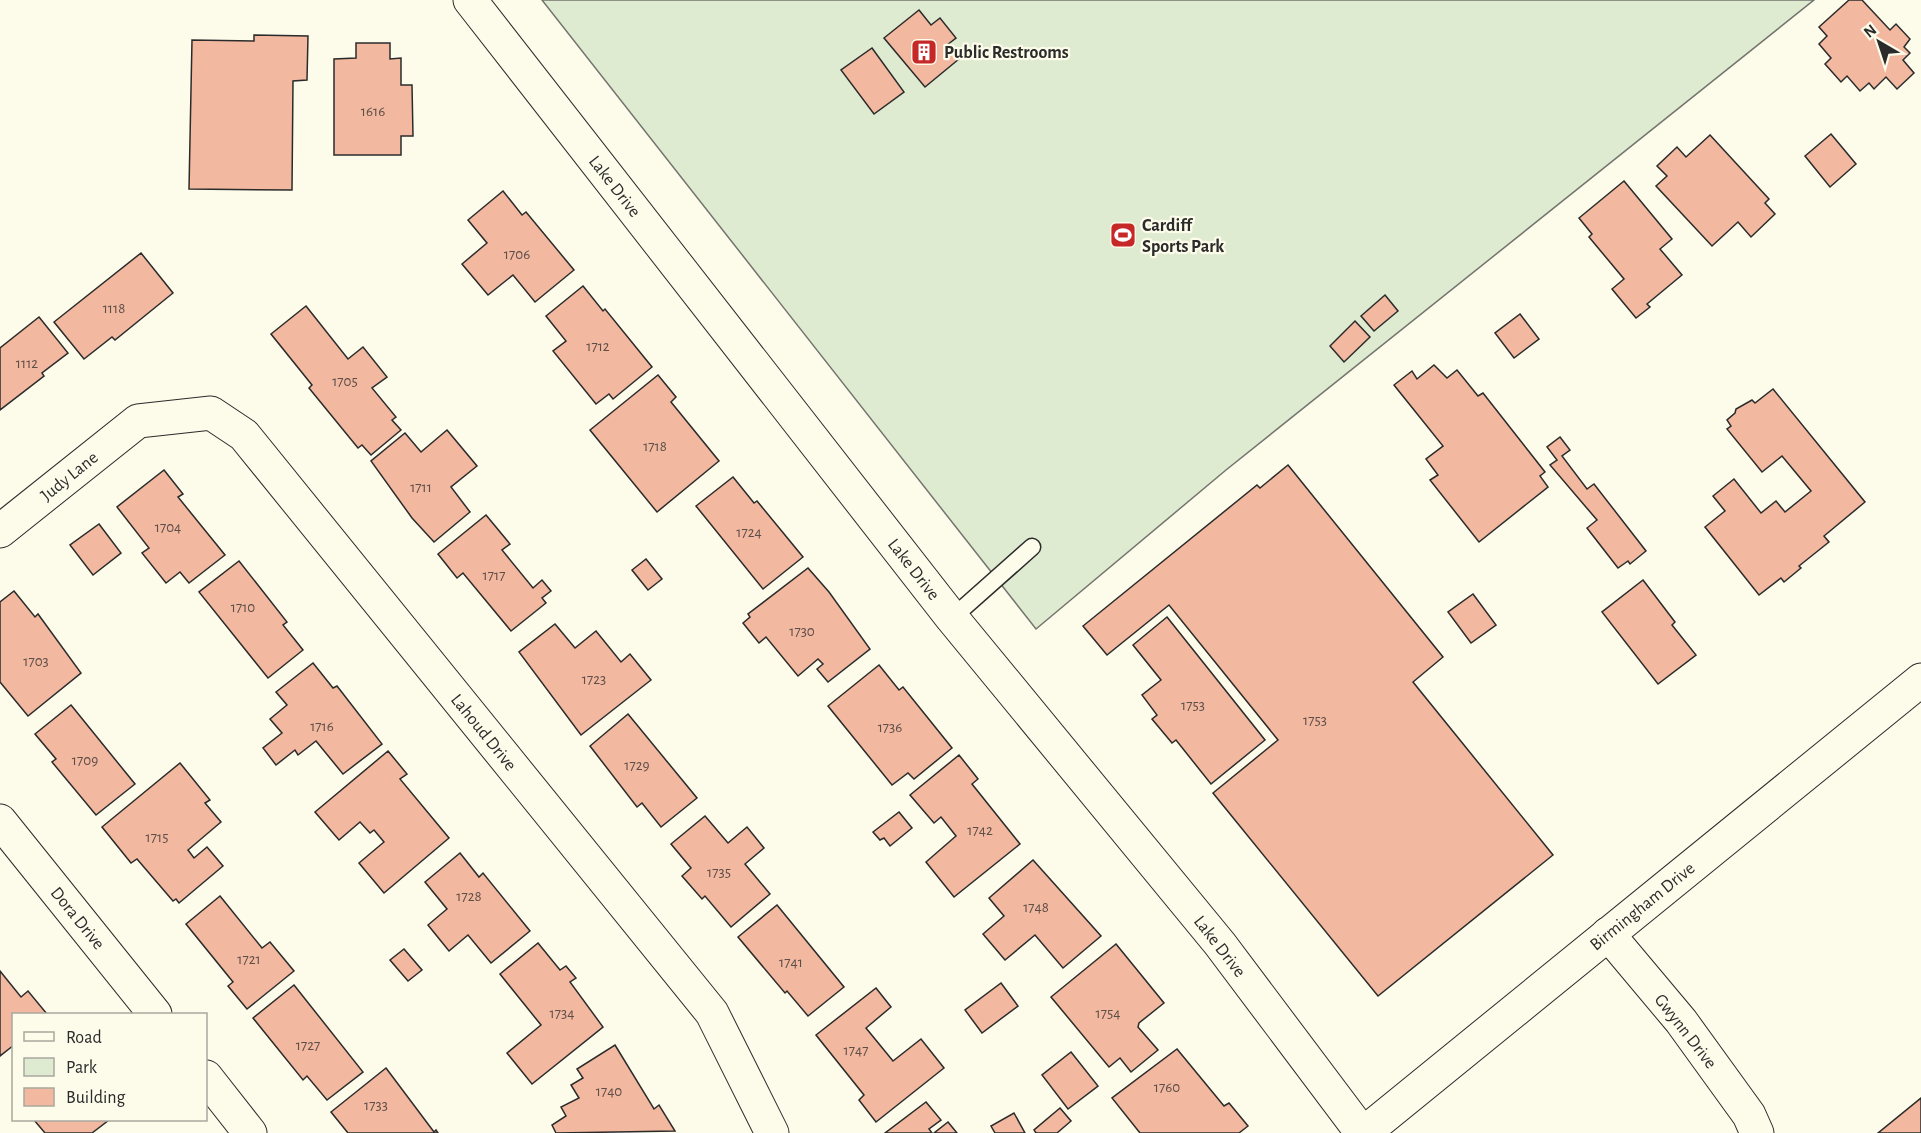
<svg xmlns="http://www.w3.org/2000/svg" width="1921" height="1133" viewBox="0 0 1921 1133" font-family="'Alegreya Sans',sans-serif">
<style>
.green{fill:#deebd1;stroke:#74746e;stroke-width:1.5}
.building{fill:#f2b8a0;stroke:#2b2b2b;stroke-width:1.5}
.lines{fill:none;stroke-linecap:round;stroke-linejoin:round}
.service-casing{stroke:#2b2b2b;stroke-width:19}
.minor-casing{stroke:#2b2b2b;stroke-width:35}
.tertiary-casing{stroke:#2b2b2b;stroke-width:35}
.secondary-casing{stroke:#2b2b2b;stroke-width:35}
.service{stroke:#fdfbea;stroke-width:16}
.minor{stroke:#fdfbea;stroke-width:33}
.tertiary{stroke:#fdfbea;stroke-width:33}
.secondary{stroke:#fdfbea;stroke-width:33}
.labels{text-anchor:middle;stroke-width:4.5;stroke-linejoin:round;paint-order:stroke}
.number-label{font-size:15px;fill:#5d4e48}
.poi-label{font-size:18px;font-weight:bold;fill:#2b2b2b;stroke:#fdfbea;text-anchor:start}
.street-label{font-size:18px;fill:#2b2b2b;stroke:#fdfbea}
</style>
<rect width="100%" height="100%" fill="#fdfbea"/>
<!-- green -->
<path class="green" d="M 542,0 L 1814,0 L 1226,470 L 1036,629 Z"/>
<!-- building -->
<g class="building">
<path d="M 1849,0 L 1862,0 L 1890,30 L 1896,24 L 1910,39 L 1904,47 L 1910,53 L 1903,60 L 1914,73 L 1897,89 L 1886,77 L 1874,89 L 1869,83 L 1860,91 L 1847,76 L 1841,82 L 1825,64 L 1831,58 L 1819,44 L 1827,36 L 1819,27 Z"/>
<path d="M 919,10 L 931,25 L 940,18 L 956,38 L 947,45 L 959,59 L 925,87 L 884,38 Z"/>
<path d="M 254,35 L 308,36 L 307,80 L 293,81 L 292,190 L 189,189 L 192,40 L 254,41 Z"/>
<path d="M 356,43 L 390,43 L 390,59 L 401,58 L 401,85 L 412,85 L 413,136 L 401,136 L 401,155 L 334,155 L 334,59 L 356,58 Z"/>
<path d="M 872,48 L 904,92 L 874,114 L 841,70 Z"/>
<path d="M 1831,134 L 1856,164 L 1830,187 L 1805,156 Z"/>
<path d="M 1710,135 L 1769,199 L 1765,203 L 1775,214 L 1751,237 L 1738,222 L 1712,246 L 1656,186 L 1667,176 L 1657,166 L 1677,147 L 1686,157 Z"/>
<path d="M 1624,181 L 1672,239 L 1660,249 L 1682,275 L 1647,304 L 1650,307 L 1636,318 L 1612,289 L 1624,279 L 1589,237 L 1592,234 L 1579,218 Z"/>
<path d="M 503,191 L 522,215 L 526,212 L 574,270 L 535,302 L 513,275 L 488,295 L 462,264 L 487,243 L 468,220 Z"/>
<path d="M 141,253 L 173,293 L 115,340 L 112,337 L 84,359 L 54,322 Z"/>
<path d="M 583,286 L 603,311 L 605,309 L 652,367 L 613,399 L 609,394 L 596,404 L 553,351 L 566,341 L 546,316 Z"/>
<path d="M 1385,295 L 1398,311 L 1374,331 L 1361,316 Z"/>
<path d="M 306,306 L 348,359 L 363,347 L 387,377 L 372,388 L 396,417 L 392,420 L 401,430 L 371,455 L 362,445 L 358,448 L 309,388 L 312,385 L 271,334 Z"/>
<path d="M 1520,314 L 1539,339 L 1514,358 L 1495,333 Z"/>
<path d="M 39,317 L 68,353 L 42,373 L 44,376 L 0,410 L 0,348 Z"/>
<path d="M 1355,321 L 1370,337 L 1344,362 L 1330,346 Z"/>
<path d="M 1434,365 L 1447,378 L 1457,370 L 1478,396 L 1483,393 L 1545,472 L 1540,476 L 1548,487 L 1479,542 L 1430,480 L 1438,475 L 1426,459 L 1443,446 L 1394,385 L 1412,371 L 1417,379 Z"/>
<path d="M 658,375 L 676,397 L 671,402 L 719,461 L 657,512 L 590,430 Z"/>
<path d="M 1773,389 L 1865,502 L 1824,536 L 1829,542 L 1799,566 L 1801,568 L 1784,582 L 1781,578 L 1759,595 L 1705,527 L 1725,511 L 1713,496 L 1734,479 L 1761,513 L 1776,501 L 1785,512 L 1811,491 L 1782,456 L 1762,472 L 1727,429 L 1731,426 L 1727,420 L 1735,413 L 1736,409 L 1752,400 L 1755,403 Z"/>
<path d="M 447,430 L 477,466 L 451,487 L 470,512 L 434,542 L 412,518 L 371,461 L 405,433 L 421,452 Z"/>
<path d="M 1560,437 L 1570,450 L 1562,456 L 1587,489 L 1594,484 L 1646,551 L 1630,564 L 1628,561 L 1618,568 L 1587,528 L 1597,520 L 1550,465 L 1557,460 L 1547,447 Z"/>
<path d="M 1288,465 L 1443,657 L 1413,682 L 1553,855 L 1378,996 L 1213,793 L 1278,740 L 1169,605 L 1107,655 L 1083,626 L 1257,485 L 1260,488 Z"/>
<path d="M 164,470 L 183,494 L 178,497 L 225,555 L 189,583 L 180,572 L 166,583 L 142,553 L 149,548 L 117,507 Z"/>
<path d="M 733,477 L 754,503 L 757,501 L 803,557 L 763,589 L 696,506 Z"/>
<path d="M 486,515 L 510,544 L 502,550 L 533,588 L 542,580 L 551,591 L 542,598 L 546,603 L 511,631 L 463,573 L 457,578 L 438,554 Z"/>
<path d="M 99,524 L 121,553 L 93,575 L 70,545 Z"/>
<path d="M 646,559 L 662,579 L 648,590 L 632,570 Z"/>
<path d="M 239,561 L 287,622 L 283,625 L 303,650 L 268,678 L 199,592 Z"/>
<path d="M 808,568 L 829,592 L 870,649 L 828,682 L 817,669 L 823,664 L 818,659 L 798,676 L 766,637 L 759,643 L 743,623 L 750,617 L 748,614 Z"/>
<path d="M 1643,580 L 1675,622 L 1672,625 L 1696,655 L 1658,684 L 1602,612 Z"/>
<path d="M 14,591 L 35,617 L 38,614 L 81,673 L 28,716 L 0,682 L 0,602 Z"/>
<path d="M 1473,594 L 1496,625 L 1471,643 L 1448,612 Z"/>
<path d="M 1167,617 L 1265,740 L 1211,784 L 1176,740 L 1172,743 L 1152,719 L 1157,715 L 1142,695 L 1161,680 L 1133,645 Z"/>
<path d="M 555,624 L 575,648 L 596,631 L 621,662 L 630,654 L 651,680 L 581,735 L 519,652 Z"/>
<path d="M 313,663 L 333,688 L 337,686 L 382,744 L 343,774 L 316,741 L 298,755 L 295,750 L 276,765 L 263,748 L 282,733 L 270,719 L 287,705 L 276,692 Z"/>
<path d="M 879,665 L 899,690 L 903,687 L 952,748 L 914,779 L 908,773 L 892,785 L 828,706 Z"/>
<path d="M 71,705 L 135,784 L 96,815 L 52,762 L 56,759 L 35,734 Z"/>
<path d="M 628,714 L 697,798 L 661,827 L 642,803 L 637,807 L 590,746 Z"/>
<path d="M 388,751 L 407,774 L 400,779 L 449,838 L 384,893 L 359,863 L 384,842 L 374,830 L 370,833 L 360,822 L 339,840 L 315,812 Z"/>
<path d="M 959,755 L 978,779 L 972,784 L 1020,844 L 954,897 L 926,862 L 956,836 L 941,817 L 934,823 L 910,795 Z"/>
<path d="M 180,763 L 210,800 L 205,803 L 221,822 L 188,850 L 194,858 L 207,847 L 223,866 L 179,903 L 176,899 L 173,901 L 137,859 L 131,863 L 102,827 Z"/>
<path d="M 899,812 L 912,828 L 890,846 L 884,838 L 880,840 L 873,832 Z"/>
<path d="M 705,816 L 728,843 L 747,827 L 764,848 L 745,864 L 770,894 L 731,927 L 705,896 L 702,899 L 682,876 L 691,868 L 671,844 Z"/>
<path d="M 460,853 L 479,877 L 483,873 L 530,931 L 491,963 L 468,935 L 449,951 L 428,925 L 447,909 L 425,882 Z"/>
<path d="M 1033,860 L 1101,936 L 1063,968 L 1035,935 L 1005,960 L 983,934 L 1004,916 L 989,898 Z"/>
<path d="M 220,896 L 262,948 L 270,942 L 294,971 L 247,1009 L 228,986 L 233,982 L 186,924 Z"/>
<path d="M 777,905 L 844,987 L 808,1016 L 787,991 L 785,993 L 738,937 Z"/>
<path d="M 538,943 L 560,970 L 566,966 L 576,978 L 570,982 L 603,1027 L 532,1084 L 507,1053 L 541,1025 L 500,974 Z"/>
<path d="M 1116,944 L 1164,1003 L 1139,1023 L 1138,1027 L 1158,1050 L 1131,1072 L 1120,1058 L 1109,1067 L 1051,997 Z"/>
<path d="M 404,949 L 422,970 L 408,981 L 390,960 Z"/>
<path d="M 0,971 L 21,997 L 28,991 L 47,1014 L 14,1014 L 14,1045 L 0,1056 Z"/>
<path d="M 1001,983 L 1018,1006 L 982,1033 L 965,1010 Z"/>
<path d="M 294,985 L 363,1072 L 327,1100 L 307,1076 L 303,1080 L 253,1018 Z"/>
<path d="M 876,988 L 891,1007 L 866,1028 L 893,1061 L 921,1039 L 944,1068 L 876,1122 L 859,1100 L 864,1095 L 816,1035 Z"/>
<path d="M 615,1045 L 654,1109 L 659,1105 L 675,1131 L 556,1133 L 552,1125 L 566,1116 L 561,1107 L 579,1098 L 571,1085 L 583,1078 L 577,1069 Z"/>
<path d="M 1177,1049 L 1224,1106 L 1229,1103 L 1248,1126 L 1239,1133 L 1140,1133 L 1112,1098 Z"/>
<path d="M 1071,1052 L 1098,1086 L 1068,1109 L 1042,1075 Z"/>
<path d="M 386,1068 L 434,1132 L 436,1130 L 438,1133 L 348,1133 L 331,1112 Z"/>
<path d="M 1921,1098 L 1921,1133 L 1878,1133 Z"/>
<path d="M 926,1102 L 941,1120 L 929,1129 L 932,1133 L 885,1133 Z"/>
<path d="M 1060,1108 L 1071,1121 L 1057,1133 L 1036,1133 L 1034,1130 Z"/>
<path d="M 1014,1113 L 1025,1133 L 995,1133 L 991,1126 Z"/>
<path d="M 34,1120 L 109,1120 L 92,1133 L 45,1133 Z"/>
<path d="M 948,1122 L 957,1133 L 934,1133 Z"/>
</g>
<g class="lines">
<defs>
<path id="service" d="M 952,618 L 1032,547"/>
<g id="minor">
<path d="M 0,531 L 138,421 L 211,413 L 244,435 L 712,1013 L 772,1133"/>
<path d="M 0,821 L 155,1014"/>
<path d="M 1608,934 L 1681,1021 L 1749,1115 L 1757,1133"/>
<path d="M 206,1077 L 250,1133"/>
</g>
<path id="tertiary" d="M 1364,1133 L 1921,680"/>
<path id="secondary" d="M 470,0 L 952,618 L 1220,944 L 1362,1133"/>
</defs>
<!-- service casing -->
<use href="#service" class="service-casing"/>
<!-- minor casing -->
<use href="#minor" class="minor-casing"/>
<!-- tertiary casing -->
<use href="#tertiary" class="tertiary-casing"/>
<!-- secondary casing -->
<use href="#secondary" class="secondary-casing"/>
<!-- service -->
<use href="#service" class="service"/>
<!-- minor -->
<use href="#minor" class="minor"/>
<!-- tertiary -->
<use href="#tertiary" class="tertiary"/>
<!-- secondary -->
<use href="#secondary" class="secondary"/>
</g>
<!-- icons -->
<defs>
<symbol id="building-square" viewBox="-11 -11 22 22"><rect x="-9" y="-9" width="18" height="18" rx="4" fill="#c62828" stroke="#fdfbea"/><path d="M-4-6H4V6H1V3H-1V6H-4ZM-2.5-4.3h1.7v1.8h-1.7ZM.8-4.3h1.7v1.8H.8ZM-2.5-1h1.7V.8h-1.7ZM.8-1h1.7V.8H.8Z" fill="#fff"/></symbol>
<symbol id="stadium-square" viewBox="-11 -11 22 22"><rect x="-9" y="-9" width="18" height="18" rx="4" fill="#c62828" stroke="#fdfbea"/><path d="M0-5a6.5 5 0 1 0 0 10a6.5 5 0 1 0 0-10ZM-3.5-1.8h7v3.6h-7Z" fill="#fff"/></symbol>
</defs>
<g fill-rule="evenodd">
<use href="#building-square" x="909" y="37" width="30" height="30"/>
<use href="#stadium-square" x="1108" y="220" width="30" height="30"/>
</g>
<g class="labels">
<!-- number labels -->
<g class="number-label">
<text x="373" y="116">1616</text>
<text x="517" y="259">1706</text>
<text x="114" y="313">1118</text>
<text x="598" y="351">1712</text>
<text x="27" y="368">1112</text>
<text x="345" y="386">1705</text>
<text x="655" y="451">1718</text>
<text x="421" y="492">1711</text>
<text x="168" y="532">1704</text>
<text x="749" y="537">1724</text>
<text x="494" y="580">1717</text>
<text x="243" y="612">1710</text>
<text x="802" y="636">1730</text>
<text x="36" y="666">1703</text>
<text x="594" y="684">1723</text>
<text x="1193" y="710">1753</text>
<text x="1315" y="725">1753</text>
<text x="322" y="731">1716</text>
<text x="890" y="732">1736</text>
<text x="85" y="765">1709</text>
<text x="637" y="770">1729</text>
<text x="980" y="835">1742</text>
<text x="157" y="842">1715</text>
<text x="719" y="877">1735</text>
<text x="469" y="901">1728</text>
<text x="1036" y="912">1748</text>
<text x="249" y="964">1721</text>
<text x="791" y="967">1741</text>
<text x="562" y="1018">1734</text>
<text x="1108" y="1018">1754</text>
<text x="308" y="1050">1727</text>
<text x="856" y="1055">1747</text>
<text x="1167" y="1092">1760</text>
<text x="609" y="1096">1740</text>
<text x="376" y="1110">1733</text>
</g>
<!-- poi labels -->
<g class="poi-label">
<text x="944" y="58">Public Restrooms</text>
<text x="1142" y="231">Cardiff<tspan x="1142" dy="21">Sports Park</tspan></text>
</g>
<!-- street labels -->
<g class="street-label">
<text transform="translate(615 186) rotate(52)" y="6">Lake Drive</text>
<text transform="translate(69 476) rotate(-39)" y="6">Judy Lane</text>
<text transform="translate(914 569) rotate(52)" y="6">Lake Drive</text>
<text transform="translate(484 732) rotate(51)" y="6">Lahoud Drive</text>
<text transform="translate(1642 906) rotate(-39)" y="6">Birmingham Drive</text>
<text transform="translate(78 918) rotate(51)" y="6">Dora Drive</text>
<text transform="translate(1220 946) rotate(52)" y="6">Lake Drive</text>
<text transform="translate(1686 1031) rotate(52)" y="6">Gwynn Drive</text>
</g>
</g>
<!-- legend -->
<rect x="12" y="1013" width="195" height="108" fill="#fdfbea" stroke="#a9a89e" stroke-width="1.5"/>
<rect x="24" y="1032" width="30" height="9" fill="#fdfbea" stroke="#a9a89e" stroke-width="1.5"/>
<text x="66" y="1043" font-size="18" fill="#2b2b2b">Road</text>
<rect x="24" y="1058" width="30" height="18" fill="#deebd1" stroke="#a9a89e" stroke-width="1.5"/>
<text x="66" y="1073" font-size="18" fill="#2b2b2b">Park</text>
<rect x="24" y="1088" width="30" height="18" fill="#f2b8a0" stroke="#a9a89e" stroke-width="1.5"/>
<text x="66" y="1103" font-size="18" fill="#2b2b2b">Building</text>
<!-- north arrow -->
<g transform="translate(1879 42) rotate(321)" stroke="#fdfbea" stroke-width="4.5" paint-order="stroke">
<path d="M0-4.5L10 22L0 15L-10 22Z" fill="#2b2b2b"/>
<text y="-9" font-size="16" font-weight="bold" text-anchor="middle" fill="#2b2b2b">N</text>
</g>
</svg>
